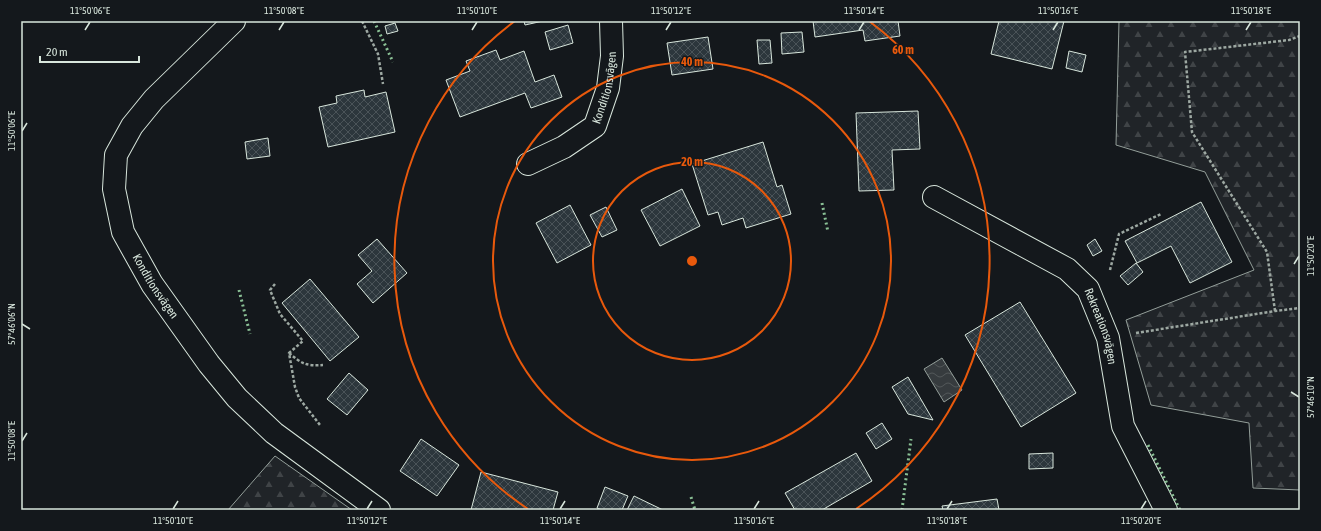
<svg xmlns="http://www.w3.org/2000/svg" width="1321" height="531" viewBox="0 0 1321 531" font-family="'Asap Condensed',sans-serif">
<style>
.forest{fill:url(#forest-firs);stroke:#939e99}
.water{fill:url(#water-waves);stroke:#939e99}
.building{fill:url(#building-cross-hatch);stroke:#d8e6dc}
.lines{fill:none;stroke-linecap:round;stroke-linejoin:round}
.minor-casing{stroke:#d8e6dc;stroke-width:24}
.path{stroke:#9da8a2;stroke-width:2.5;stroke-dasharray:3 2;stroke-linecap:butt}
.minor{stroke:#14181c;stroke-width:22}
.hedge{stroke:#8ac095;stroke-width:3;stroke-dasharray:2 3;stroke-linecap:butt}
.ticks{fill:none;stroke:#d8e6dc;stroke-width:1.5}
.ring{fill:none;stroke:#e8590c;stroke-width:2}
.labels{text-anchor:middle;stroke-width:3;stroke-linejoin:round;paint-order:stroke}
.street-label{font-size:12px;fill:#d8e6dc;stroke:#14181c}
.centre{fill:#e8590c;stroke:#14181c;stroke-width:2}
.ring-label{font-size:12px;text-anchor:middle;font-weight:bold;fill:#e8590c;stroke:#14181c;stroke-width:3;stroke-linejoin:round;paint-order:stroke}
.neatline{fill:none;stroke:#d8e6dc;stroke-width:1.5}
.ticks-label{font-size:10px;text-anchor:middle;fill:#d8e6dc}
</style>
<defs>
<pattern id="forest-firs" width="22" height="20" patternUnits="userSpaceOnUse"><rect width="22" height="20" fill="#202428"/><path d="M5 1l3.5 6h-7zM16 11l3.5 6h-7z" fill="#404447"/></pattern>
<pattern id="water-waves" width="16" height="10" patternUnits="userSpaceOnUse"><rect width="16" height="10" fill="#363b3e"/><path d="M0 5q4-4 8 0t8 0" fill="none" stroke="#525759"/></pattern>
<pattern id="building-cross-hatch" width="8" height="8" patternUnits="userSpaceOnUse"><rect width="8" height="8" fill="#2c363c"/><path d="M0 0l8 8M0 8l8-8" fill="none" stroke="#4a5358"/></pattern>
</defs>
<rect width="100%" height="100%" fill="#14181c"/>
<!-- forest -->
<g class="forest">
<path d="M 1119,21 L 1300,21 L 1300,490 L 1253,488 L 1249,423 L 1151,405 L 1126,320 L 1254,270 L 1205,172 L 1116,145 Z"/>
<path d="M 275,456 L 352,510 L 228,510 Z"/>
</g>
<!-- water -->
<path class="water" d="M 942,358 L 962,390 L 944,402 L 924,369 Z"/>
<!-- building -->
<g class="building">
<path d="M 524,21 L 543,21 L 525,25 Z"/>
<path d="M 813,21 L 898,21 L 900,36 L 865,41 L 863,30 L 815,37 Z"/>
<path d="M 999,21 L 1064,21 L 1052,69 L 991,54 Z"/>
<path d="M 395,23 L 398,31 L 387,34 L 385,26 Z"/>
<path d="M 568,25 L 573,43 L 550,50 L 545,32 Z"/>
<path d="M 802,32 L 804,52 L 782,54 L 781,33 Z"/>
<path d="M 708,37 L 713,69 L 672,75 L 667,43 Z"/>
<path d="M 757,40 L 770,40 L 772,63 L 759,64 Z"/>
<path d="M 496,50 L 500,60 L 524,51 L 535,82 L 554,75 L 562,97 L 531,108 L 525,93 L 460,117 L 446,80 L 470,71 L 466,61 Z"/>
<path d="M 1069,51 L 1086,55 L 1082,72 L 1066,68 Z"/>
<path d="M 364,90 L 365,97 L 386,92 L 395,132 L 328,147 L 319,107 L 337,103 L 336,96 Z"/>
<path d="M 918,111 L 920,149 L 892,150 L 894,190 L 859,191 L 856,113 Z"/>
<path d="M 268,138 L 270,156 L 247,159 L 245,142 Z"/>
<path d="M 763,142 L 777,187 L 782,185 L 791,214 L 746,228 L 743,218 L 722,225 L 718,212 L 708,215 L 692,164 Z"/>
<path d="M 682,189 L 700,226 L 660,246 L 641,210 Z"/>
<path d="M 1201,202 L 1232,262 L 1190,283 L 1171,246 L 1137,263 L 1125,241 Z"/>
<path d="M 570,205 L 591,245 L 557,263 L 536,223 Z"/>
<path d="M 606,207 L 617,230 L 602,237 L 590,215 Z"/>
<path d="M 377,239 L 407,273 L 373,303 L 357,284 L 372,271 L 358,255 Z"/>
<path d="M 1095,239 L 1102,251 L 1093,256 L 1087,245 Z"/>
<path d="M 1136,263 L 1143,272 L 1128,285 L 1120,276 Z"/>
<path d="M 310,279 L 359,337 L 330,361 L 282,303 Z"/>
<path d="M 1020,302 L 1076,393 L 1021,427 L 965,335 Z"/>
<path d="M 349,373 L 368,390 L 347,415 L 327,399 Z"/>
<path d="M 908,377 L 933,420 L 908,414 L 892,387 Z"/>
<path d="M 882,423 L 892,439 L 876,449 L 866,433 Z"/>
<path d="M 421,439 L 459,465 L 437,496 L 400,471 Z"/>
<path d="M 856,453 L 872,481 L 822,510 L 795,510 L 785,493 Z"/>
<path d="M 1053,453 L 1053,468 L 1029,469 L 1029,454 Z"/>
<path d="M 481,472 L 558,492 L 553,510 L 471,510 Z"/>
<path d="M 605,487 L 628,496 L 622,510 L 602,510 L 597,508 Z"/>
<path d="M 634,496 L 663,510 L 627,510 Z"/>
<path d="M 997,499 L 999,510 L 943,510 L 942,506 Z"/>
</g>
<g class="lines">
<defs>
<g id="minor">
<path id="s1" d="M 234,21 L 154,99 L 132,126 L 116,155 L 114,189 L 123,232 L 152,284 L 209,364 L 237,398 L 274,433 L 379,510"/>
<path id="s2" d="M 528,164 L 564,147 L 595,126 L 608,88 L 612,56 L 611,21"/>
<path id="s3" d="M 934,197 L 1067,269 L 1088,289 L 1108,338 L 1123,426 L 1166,510"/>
</g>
</defs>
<!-- minor casing -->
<use href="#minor" class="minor-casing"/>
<!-- path -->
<g class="path">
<path d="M 362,21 L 378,54 L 383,84"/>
<path d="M 1110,270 L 1119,234 L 1161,214"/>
<path d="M 275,284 L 270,290 L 280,314 L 303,341 L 289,353 L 295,387 L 299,398 L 320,425"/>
<path d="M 1275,311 L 1267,252 L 1192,132 L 1185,52 L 1289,40 L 1300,36"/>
<path d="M 1136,333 L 1275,311 L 1300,308"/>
<path d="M 289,353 C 302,364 306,366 323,365"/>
</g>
<!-- minor -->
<use href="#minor" class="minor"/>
<!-- hedge -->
<g class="hedge">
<path d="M 374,21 L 393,62"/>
<path d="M 822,203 L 828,232"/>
<path d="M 239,290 L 250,334"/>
<path d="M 1148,445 L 1180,510"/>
<path d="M 691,497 L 695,510"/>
<path d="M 902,510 L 911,439"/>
</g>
</g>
<!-- ticks -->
<path class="ticks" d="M 85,30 L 90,22M 279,30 L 284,22M 472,30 L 477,22M 666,30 L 671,22M 859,30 L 864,22M 1053,30 L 1058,22M 1246,30 L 1251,22M 22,131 L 27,123M 1294,264 L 1299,256M 22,324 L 30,329M 1291,392 L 1299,397M 22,441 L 27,433M 173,509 L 178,501M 367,509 L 372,501M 560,509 L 565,501M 754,509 L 759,501M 947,509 L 952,501M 1141,509 L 1146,501"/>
<!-- distance rings -->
<g class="ring">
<circle cx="692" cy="261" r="99"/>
<circle cx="692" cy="261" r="199"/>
<path d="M528 509A298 298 0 0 1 515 21M869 21A298 298 0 0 1 856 509"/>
</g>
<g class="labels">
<!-- street labels -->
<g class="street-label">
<text dy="4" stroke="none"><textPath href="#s2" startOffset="117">Konditionsvägen</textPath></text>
<text dy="4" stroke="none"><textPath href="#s1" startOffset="321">Konditionsvägen</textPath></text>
<text dy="4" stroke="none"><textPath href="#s3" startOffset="220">Rekreationsvägen</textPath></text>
</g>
</g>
<circle cx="692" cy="261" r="6" class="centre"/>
<g class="ring-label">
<text x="903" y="54">60 m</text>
<text x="692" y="66">40 m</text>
<text x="692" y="166">20 m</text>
</g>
<!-- border -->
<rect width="1321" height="531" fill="none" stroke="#14181c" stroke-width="44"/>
<!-- scale -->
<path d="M40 56v6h99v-6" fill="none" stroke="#d8e6dc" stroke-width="2"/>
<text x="46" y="56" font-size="12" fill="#d8e6dc" stroke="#14181c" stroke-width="3" paint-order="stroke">20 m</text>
<rect x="22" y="22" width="1277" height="487" class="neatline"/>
<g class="ticks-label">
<text x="90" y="14">11°50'06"E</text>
<text x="284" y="14">11°50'08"E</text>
<text x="477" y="14">11°50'10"E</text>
<text x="671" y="14">11°50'12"E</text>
<text x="864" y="14">11°50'14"E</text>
<text x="1058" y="14">11°50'16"E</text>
<text x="1251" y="14">11°50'18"E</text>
<text transform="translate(11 131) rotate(-90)" y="4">11°50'06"E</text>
<text transform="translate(1310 256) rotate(-90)" y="4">11°50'20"E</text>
<text transform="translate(11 324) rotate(-90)" y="4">57°46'06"N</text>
<text transform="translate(1310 397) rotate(-90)" y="4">57°46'10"N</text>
<text transform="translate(11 441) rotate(-90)" y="4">11°50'08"E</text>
<text x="173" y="524">11°50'10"E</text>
<text x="367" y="524">11°50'12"E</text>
<text x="560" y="524">11°50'14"E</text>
<text x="754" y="524">11°50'16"E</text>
<text x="947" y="524">11°50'18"E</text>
<text x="1141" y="524">11°50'20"E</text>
</g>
</svg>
